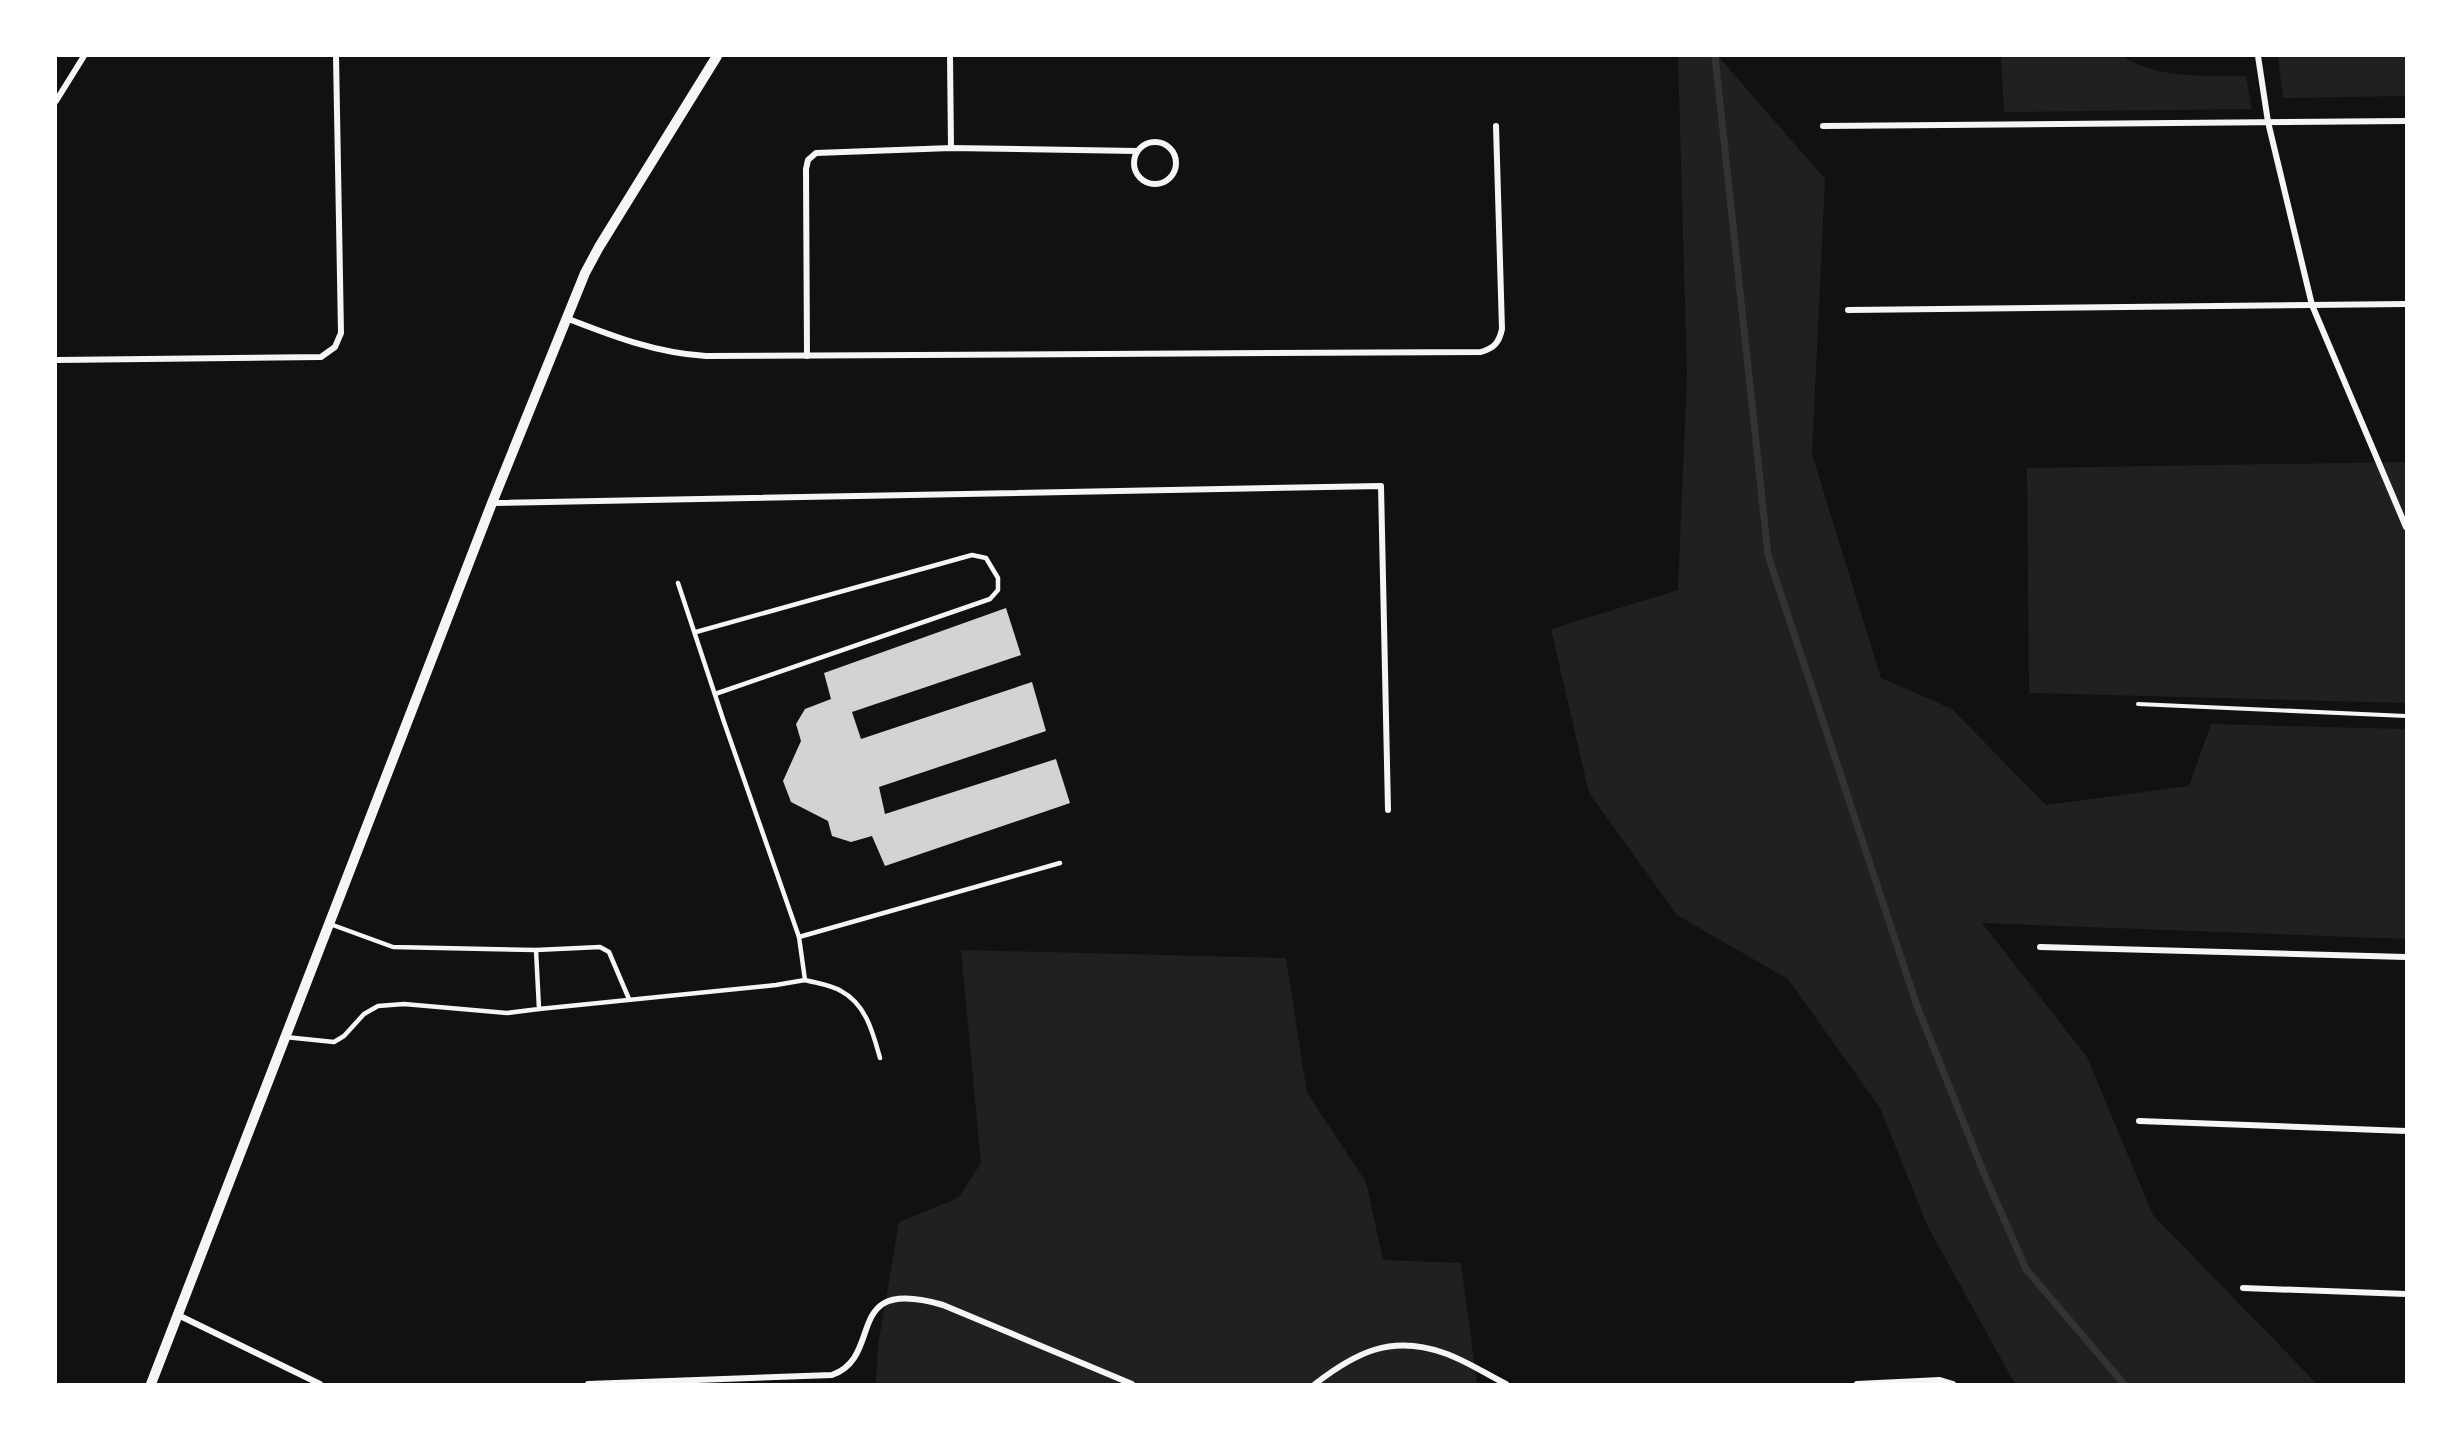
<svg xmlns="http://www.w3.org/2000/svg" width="2462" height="1440" viewBox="0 0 2462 1440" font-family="Jost,sans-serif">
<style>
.green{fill:#202020}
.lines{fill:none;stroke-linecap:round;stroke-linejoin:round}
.stream{stroke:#333;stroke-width:7}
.building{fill:#d3d3d3}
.path{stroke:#f5f5f5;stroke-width:4}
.service{stroke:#f5f5f5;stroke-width:4.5}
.minor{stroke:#f5f5f5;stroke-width:6}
.tertiary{stroke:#f5f5f5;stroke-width:10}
</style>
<rect width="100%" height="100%" fill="#111"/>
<!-- green -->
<g class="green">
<path d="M 1678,56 L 1718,56 L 1825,179 L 1812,454 L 1881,678 L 1952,709 L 2046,805 L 2189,786 L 2211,724 L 2406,729 L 2406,939 L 1982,923 L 2087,1057 L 2153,1215 L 2317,1384 L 2015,1384 L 1928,1227 L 1880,1108 L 1788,979 L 1677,915 L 1589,793 L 1551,629 L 1678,590 L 1687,375 Z"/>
<path d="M 2001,56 L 2123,56 C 2157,80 2206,75 2246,76 L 2252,109 L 2004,112 Z"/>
<path d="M 2278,56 L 2406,56 L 2406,96 L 2283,98 Z"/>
<path d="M 2406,462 L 2406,703 L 2029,693 L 2027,468 Z"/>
<path d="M 961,950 L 1286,958 L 1307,1093 L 1366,1182 L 1383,1260 L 1461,1263 L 1477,1384 L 876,1384 L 878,1346 L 899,1222 L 958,1198 L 981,1163 Z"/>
</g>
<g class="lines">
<!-- stream -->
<path class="stream" d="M 1715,56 L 1768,555 L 1917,1006 L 1985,1176 L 2026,1269 L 2124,1384"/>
</g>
<!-- building -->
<path class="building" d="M 1006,608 L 1021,655 L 852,712 L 861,739 L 1032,682 L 1046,731 L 879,787 L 885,814 L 1056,759 L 1070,803 L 885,866 L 872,836 L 851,842 L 832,836 L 828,821 L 791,802 L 783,781 L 801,741 L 796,724 L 805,709 L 831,699 L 824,673 Z"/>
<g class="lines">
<!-- path -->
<path class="path" d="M 2138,704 L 2406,716"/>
<!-- service -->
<g class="service">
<path d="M 696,632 L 972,555 L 986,558 L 998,578 L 998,590 L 990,599 L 715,694"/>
<path d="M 799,937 L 1060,863"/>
<path d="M 536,950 L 600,947 L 609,952 L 629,999"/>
<path d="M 805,980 C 816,983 831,985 841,991 C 866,1004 873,1033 880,1058"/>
<path d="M 539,1009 L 776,985 L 805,980 L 799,937 L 724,722 L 678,583"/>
<path d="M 285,1037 L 334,1042 L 344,1036 L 364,1014 L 378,1006 L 404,1004 L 507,1013 L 539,1009 L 536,950 L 393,947 L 330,924"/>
</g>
<!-- minor -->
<g class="minor">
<path d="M 950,56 L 951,148"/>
<path d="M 2258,56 L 2268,122 L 2312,305 L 2406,527"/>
<path d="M 56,101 L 84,56"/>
<path d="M 1823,126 L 2406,121"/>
<circle cx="1155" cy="163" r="21"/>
<path d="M 1848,310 L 2406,304"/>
<path d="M 566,318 C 612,336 656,353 706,356 L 1481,352 C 1494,348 1499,343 1502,329 L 1496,126"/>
<path d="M 807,356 L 806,169 L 808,160 L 816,153 L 951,148 L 1137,151"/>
<path d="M 56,360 L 321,357 L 335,347 L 341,333 L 336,56"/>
<path d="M 492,503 L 1381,486 L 1388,810"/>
<path d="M 2040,947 L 2406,957"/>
<path d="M 2139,1121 L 2406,1131"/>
<path d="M 2243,1288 L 2406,1294"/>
<path d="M 176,1314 L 320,1384"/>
<path d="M 588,1384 L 832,1375 C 886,1356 840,1275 943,1305 L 1132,1384"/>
<path d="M 1315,1384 C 1355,1353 1391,1334 1444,1353 C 1465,1360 1486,1374 1506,1384"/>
<path d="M 1857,1384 L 1940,1380 L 1953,1384"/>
</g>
<!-- tertiary -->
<path class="tertiary" d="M 151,1384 L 492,503 L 585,273 L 599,247 L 717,56"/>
</g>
<!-- border -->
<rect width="2462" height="1440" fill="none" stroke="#ffffff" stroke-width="114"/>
</svg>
